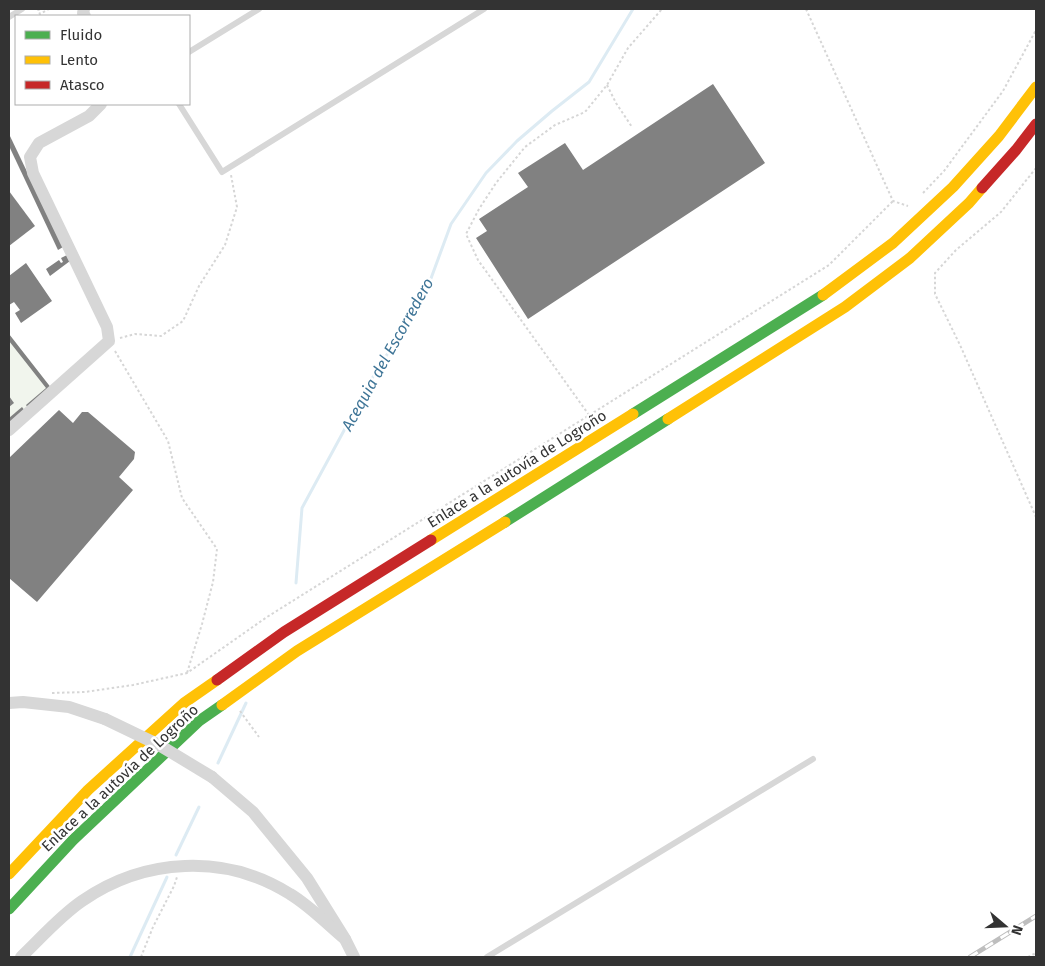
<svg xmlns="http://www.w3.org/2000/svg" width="1045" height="966" viewBox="0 0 1045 966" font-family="'Fira Sans',sans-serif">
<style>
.green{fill:#f1f5ed}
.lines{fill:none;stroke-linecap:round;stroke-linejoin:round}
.stream{stroke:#ddebf3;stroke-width:3}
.building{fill:#818181}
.path{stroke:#d6d6d6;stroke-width:2;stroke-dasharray:2.5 2.5;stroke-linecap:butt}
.lane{stroke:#d7d7d7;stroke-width:6}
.street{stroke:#d7d7d7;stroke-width:12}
.fast{stroke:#4caf50;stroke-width:11}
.slow{stroke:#ffc107;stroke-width:11}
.jam{stroke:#c62828;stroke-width:11}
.rail-casing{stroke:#bebebe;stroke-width:5}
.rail{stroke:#fff;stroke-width:3;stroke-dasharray:9;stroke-linecap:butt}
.street-bridge{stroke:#d7d7d7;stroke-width:12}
.labels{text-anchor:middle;stroke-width:5;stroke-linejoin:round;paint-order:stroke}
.street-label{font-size:15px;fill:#333;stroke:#fff}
.water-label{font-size:16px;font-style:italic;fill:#3f7597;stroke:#fff}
</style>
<rect width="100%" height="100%" fill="#fff"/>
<!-- green -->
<path class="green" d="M 9,334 L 52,389 L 9,423 Z"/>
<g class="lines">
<!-- stream -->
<g class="stream">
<path d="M 296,583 L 302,508 L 373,377 L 426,292 L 451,224 L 486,173 L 517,141 L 552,111 L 589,82 L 633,9"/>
<path d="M 218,763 L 246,703"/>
<path d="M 176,855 L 199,807"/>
<path d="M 130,957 L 167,877"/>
</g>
</g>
<!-- building -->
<g class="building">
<path d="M 713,84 L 765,163 L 528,319 L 476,238 L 487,231 L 479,219 L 528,187 L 518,173 L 565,143 L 583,170 Z"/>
<path d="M 9,134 L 63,247 L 58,250 L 9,146 Z"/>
<path d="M 9,191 L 35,226 L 9,246 Z"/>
<path d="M 67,255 L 70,261 L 50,276 L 46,269 L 59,260 L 61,263 L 63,262 L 61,258 Z"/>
<path d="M 26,263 L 52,301 L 21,323 L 15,313 L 20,310 L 14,302 L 9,305 L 9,276 Z"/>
<path d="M 9,334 L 52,389 L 28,408 L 26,405 L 46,388 L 9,341 Z"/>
<path d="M 9,396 L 14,403 L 9,407 Z"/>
<path d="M 22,407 L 25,411 L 9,423 L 9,418 Z"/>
<path d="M 59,410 L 73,423 L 82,412 L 88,412 L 135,452 L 134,459 L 119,477 L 133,490 L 37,602 L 9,578 L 9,458 Z"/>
</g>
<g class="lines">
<!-- path -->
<g class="path">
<path d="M 40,9 L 38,10 L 40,14 L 49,9"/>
<path d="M 806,9 L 893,201 L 908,206"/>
<path d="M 607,85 L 616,103 L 632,127"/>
<path d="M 1036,168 L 1001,212 L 956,250 L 935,273 L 935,294 L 960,345 L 1036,517"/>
<path d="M 923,193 L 944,171 L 1003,91 L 1036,30"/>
<path d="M 120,338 L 135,334 L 161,336 L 183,321 L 199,286 L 225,245 L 237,207 L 231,175"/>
<path d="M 115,351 L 168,441 L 182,498 L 217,549 L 213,582 L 202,624 L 187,673"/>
<path d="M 589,415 L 478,260 L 466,234 L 479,209 L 496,183 L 525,147 L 555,125 L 585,112 L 607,85 L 628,48 L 662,9"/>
<path d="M 52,693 L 85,692 L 133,685 L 187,673 L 267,617 L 829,265 L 893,201"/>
<path d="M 240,711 L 259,737"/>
<path d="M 141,957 L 153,927 L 174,886 L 177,877"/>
<path d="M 1028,957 L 1036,953"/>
</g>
<!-- lane -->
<g class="lane">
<path d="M 9,17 L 22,9"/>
<path d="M 189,52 L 259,9"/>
<path d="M 179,104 L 222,172 L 484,9"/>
<path d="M 487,957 L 813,759"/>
</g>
<!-- street -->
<g class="street">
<path d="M 84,9 L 83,13 L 85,16"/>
<path d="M 9,430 L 109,341 L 107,327 L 33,173 L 30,157 L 39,143 L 89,116 L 101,104"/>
<path d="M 9,703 L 23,702 L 69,707 L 105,719"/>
<path d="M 212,777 L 253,812 L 307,878 L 345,939 L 354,957"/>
<path d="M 21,957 C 41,938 60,916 82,901 C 144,858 225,853 290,894 C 310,906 327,924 345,939"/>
</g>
<!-- fast -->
<g class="fast">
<path d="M 633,414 L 823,295"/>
<path d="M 505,522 L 668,419"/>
<path d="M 9,909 L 73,840 L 199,721 L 222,705"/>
</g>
<!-- slow -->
<g class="slow">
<path d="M 823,295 L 893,243 L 953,187 L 999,136 L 1036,87"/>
<path d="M 668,419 L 845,307 L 910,258 L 969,203 L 982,188"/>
<path d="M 431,540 L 633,414"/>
<path d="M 222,705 L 297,651 L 505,522"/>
<path d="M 9,874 L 88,790 L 184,703 L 217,680"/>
</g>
<!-- jam -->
<g class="jam">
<path d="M 982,188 L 1016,150 L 1036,124"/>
<path d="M 217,680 L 284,632 L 431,540"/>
</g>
<defs>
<path id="rail" d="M 970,957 L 1036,916"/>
</defs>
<!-- rail casing -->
<use href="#rail" class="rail-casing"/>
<!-- rail -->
<use href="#rail" class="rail"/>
<!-- street-bridge -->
<path class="street-bridge" d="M 105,719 L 159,745 L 212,777"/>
</g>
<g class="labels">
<!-- street labels -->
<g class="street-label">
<text transform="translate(517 469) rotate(-32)" y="5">Enlace a la autovía de Logroño</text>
<text transform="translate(120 778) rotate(-43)" y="5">Enlace a la autovía de Logroño</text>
</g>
<!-- water labels -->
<g class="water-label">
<text transform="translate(387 354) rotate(-61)" y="6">Acequia del Escorredero</text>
</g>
</g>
<!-- border -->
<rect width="1045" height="966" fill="none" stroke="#333333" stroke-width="20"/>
<!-- legend -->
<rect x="15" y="15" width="175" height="90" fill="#ffffff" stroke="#adadad"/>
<rect x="25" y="31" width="25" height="8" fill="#4caf50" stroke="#adadad"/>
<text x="60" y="40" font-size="15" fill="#333333">Fluido</text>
<rect x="25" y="56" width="25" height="8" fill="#ffc107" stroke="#adadad"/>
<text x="60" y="65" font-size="15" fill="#333333">Lento</text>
<rect x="25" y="81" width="25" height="8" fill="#c62828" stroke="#adadad"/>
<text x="60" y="90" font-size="15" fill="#333333">Atasco</text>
<!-- north arrow -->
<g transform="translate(1005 926) rotate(109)" stroke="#ffffff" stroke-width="4" paint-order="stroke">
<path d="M0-4L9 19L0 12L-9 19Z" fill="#333333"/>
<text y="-8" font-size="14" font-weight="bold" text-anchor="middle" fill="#333333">N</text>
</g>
</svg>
